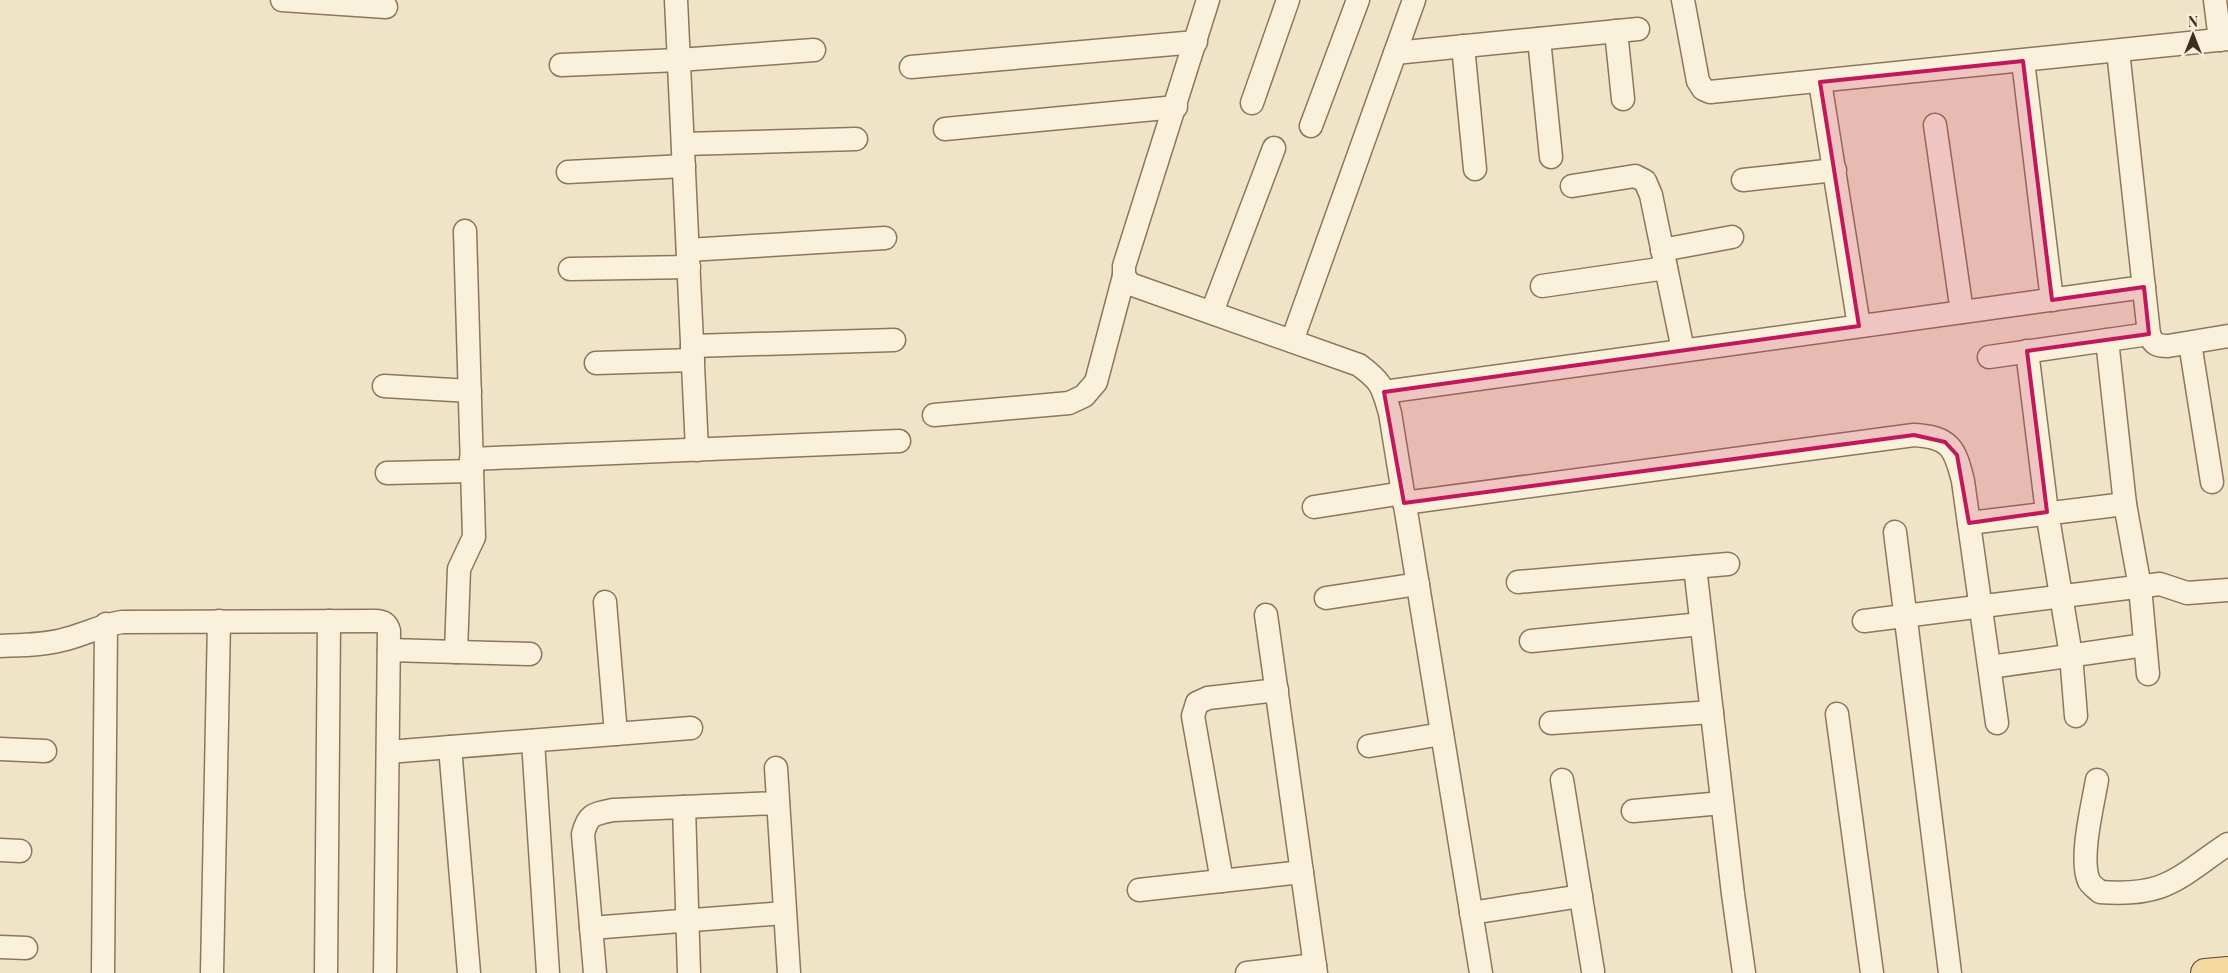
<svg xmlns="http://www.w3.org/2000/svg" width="2228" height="973" viewBox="0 0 2228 973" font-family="'Playfair Display',serif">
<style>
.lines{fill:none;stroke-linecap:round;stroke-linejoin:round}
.minor-casing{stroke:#8d765c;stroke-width:25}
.major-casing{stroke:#5b4430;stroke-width:30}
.minor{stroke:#faf1dc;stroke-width:22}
.major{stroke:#f3d9a0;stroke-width:28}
.marked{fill:#c2185b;fill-opacity:0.2;stroke:#c2185b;stroke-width:4;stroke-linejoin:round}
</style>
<rect width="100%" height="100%" fill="#f0e4c8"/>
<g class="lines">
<defs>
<g id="minor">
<path d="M 282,0 L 386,7"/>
<path d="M 676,0 L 697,450"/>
<path d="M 1208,0 L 1124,266 L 1124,276 L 1130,284 L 1359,365 C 1382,382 1382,386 1390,413 L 1481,973"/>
<path d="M 1683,0 L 1698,81 L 1703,89 L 1710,92 L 2228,39"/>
<path d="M 2215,0 L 2220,40"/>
<path d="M 1616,31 L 1623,99"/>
<path d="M 1539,39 L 1551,157"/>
<path d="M 1463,46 L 1475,169"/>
<path d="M 2118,51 L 2149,334 C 2153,344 2157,346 2168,346 L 2228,336"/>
<path d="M 1395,53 L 1638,29"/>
<path d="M 2023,61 L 2052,300"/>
<path d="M 561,65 L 679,60 L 814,50"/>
<path d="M 911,67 L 1196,42"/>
<path d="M 1820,82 L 1859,326"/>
<path d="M 1252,103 L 1288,0"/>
<path d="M 1935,125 L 1962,312"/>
<path d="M 1311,126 L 1358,0"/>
<path d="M 945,129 L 1176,107"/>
<path d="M 683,144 L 856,139"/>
<path d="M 568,172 L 684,166"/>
<path d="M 1743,180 L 1835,170"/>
<path d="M 1572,186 L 1635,176 L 1645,181 L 1651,195 L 1683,350"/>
<path d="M 688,250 L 885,238"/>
<path d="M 1662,250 L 1732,237"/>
<path d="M 570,269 L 689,267"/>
<path d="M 1542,286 L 1666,268"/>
<path d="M 1212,312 L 1274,148"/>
<path d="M 2107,340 L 2125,504 L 2140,587 L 2148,674"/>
<path d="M 1292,341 L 1414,0"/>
<path d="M 2190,343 L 2212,482"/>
<path d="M 692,346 L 894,340"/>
<path d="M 2027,351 L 2047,512 L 2071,655 L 2076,716"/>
<path d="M 1989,357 L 2149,334"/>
<path d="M 596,363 L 693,360"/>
<path d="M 384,386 L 470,391"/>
<path d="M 1384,392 L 2144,287"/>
<path d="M 934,415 L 1069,403 L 1084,396 L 1096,382 L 1124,276"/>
<path d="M 471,459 L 899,441"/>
<path d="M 387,473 L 472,471"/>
<path d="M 1404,503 L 1914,435 C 1950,437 1955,448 1963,481 L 1997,723"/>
<path d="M 1314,507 L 1403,493"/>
<path d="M 1969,523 L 2125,504"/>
<path d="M 1895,532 L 1950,973"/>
<path d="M 1695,567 L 1733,894 L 1744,973"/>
<path d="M 1518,582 L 1728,564"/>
<path d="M 1326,598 L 1418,584"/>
<path d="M 605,602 L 616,734"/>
<path d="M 1266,615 L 1316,973"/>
<path d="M 1864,621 L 2160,584 L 2187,593 L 2228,590"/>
<path d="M 1531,641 L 1701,624"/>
<path d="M 0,646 C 22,645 45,645 66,639 C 86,634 102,625 122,622 L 375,621 C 383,621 387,623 389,631 L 385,973"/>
<path d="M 389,650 L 530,654"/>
<path d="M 456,652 L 459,569 L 474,537 L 465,231"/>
<path d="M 1990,667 L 2145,645"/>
<path d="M 1837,714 L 1872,973"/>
<path d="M 1551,723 L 1712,712"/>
<path d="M 533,741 L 548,973"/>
<path d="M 1369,746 L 1442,734"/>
<path d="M 450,747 L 469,973"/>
<path d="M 0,749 L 45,751"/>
<path d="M 388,752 L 691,728"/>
<path d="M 776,768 L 789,973"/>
<path d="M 1562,780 L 1593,971"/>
<path d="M 2097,780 C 2093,804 2079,859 2089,881 C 2091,885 2097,889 2100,892 C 2167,897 2177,878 2228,844"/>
<path d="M 684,807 L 689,973"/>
<path d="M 1633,811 L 1722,803"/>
<path d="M 0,850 L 20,851"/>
<path d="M 1222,881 L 1193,716 L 1197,703 L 1208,698 L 1277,690"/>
<path d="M 1139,890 L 1302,872"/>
<path d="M 1471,913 L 1581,896"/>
<path d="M 591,928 L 784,913"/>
<path d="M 0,947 L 26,948"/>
<path d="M 103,973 L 106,624"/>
<path d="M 212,973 L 219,621"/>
<path d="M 326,973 L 329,621"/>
<path d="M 595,973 L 583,834 C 588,814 594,814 613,810 L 778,803"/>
<path d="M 1247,973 L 1315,965"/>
</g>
<path id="major" d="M 2205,973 L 2228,971"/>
</defs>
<!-- minor casing -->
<use href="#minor" class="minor-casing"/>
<!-- major casing -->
<use href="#major" class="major-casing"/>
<!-- minor -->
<use href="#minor" class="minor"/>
<!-- major -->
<use href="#major" class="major"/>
</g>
<!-- marked area -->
<path class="marked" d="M 2023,61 L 2052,300 L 2144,287 L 2149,334 L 2027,351 L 2047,512 L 1969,523 L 1957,455 L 1945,442 L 1914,435 L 1404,503 L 1384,392 L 1859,326 L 1820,82 Z"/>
<!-- north arrow -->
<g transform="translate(2193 35)" stroke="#f7eed8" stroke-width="4" paint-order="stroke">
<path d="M0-4L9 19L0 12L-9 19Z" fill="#3d2e20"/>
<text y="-8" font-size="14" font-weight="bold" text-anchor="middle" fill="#3d2e20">N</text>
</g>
</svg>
